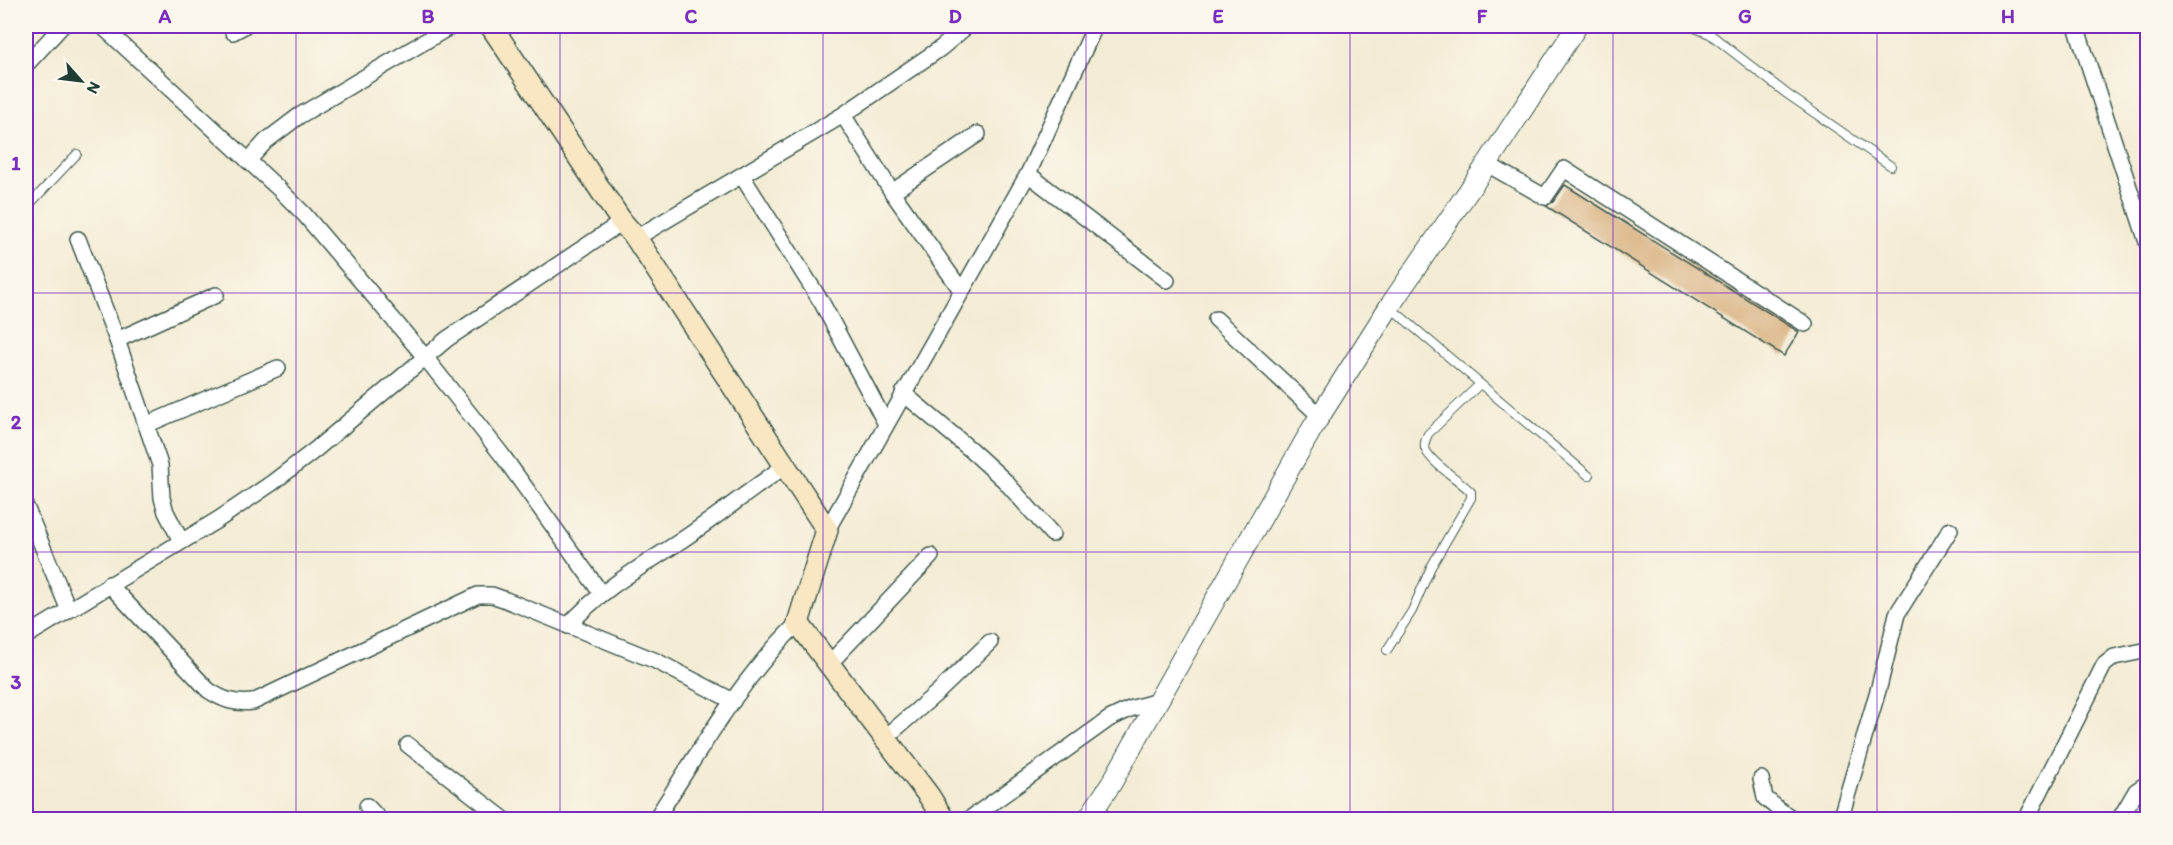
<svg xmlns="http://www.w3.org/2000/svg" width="2173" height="845" viewBox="0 0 2173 845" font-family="Itim,sans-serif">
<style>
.building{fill:#d8b180}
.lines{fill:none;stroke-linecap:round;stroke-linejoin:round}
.service-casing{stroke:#3f574c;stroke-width:10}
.minor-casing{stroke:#3f574c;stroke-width:18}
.tertiary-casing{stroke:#3f574c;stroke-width:22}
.secondary-casing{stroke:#3f574c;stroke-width:24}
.service{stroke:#fff;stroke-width:8}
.minor{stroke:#fff;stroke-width:15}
.tertiary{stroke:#fff;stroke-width:20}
.secondary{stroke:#f9e7c3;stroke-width:21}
.grid{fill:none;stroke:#7b2cbf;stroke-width:1.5;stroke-opacity:0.55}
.neatline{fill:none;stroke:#7b2cbf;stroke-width:2}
.grid-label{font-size:20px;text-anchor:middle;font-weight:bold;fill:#7b2cbf}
</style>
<rect width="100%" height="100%" fill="#fbf7ec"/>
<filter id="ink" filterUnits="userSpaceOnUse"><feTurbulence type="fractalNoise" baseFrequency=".0167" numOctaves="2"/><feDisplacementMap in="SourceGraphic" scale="12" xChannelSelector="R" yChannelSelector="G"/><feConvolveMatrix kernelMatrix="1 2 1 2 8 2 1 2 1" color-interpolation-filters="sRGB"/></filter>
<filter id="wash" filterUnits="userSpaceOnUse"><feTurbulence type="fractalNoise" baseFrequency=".008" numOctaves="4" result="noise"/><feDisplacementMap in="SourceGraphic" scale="24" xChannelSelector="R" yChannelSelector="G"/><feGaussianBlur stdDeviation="1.35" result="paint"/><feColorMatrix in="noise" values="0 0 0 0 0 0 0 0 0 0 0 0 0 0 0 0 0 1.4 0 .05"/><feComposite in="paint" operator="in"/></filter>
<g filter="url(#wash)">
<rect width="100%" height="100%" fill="#f3ecd5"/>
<g id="blocks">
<!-- building -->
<path class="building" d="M 1565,185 L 1799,332 L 1784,356 L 1546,206 L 1553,202 Z"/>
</g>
</g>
<g filter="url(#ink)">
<use href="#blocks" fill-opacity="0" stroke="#3f574c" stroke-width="1.5"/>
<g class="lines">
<defs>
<g id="service">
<path d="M 1690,26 L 1710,34 L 1787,94 L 1891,166"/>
<path d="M 26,208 L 77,154"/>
<path d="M 1391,308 L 1589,476"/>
<path d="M 1387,650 L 1412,611 L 1431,567 L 1471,498 L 1471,492 C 1460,480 1429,462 1425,448 C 1424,443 1426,438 1428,434 L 1480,384"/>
</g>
<g id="minor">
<path d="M 102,26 L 279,189 L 304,214 L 425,357 L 502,455 L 601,593"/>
<path d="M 2076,26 L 2148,245"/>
<path d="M 233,32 L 244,26"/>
<path d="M 26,65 L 62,26"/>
<path d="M 843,115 L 892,192 L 961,290"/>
<path d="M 248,161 L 266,141 L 299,116 L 451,26"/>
<path d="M 1487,164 L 1545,197 L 1564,169 L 1805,324"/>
<path d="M 1028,174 L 1167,280"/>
<path d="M 742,176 L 822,303 L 886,424"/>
<path d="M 892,192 L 978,134"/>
<path d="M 636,238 L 843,115 L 941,48 L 967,26"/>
<path d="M 78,239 L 117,340 L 160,465 L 162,498 L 166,512 L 181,541"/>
<path d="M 1216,319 L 1320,416"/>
<path d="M 117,340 L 216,295"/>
<path d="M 903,393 L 971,450 L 1004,480 L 1052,534"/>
<path d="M 146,425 L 278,368"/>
<path d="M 26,507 L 68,608"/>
<path d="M 827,530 L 1028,174 L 1095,26"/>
<path d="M 109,584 L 208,690 C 223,700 234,704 253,702 L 478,595 L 492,595 L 506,600 L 656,661 L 733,701"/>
<path d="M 568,626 C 600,590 639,568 679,542 C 715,518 749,491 785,466"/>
<path d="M 26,636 L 219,519 L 272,483 L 315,450 L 447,339 L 622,222"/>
<path d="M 829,664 L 931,556"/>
<path d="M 885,738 L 938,692 L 990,642"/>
<path d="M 408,745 L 505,820"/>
<path d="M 1761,779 L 1765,798 L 1782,812 L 1795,820"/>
<path d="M 367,806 L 380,820"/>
<path d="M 655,820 C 699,752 740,679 798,623"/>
<path d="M 968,820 L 1109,719 L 1130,709 L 1158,701"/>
<path d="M 1840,820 L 1879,687 L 1897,614 L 1950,530"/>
<path d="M 2026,820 L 2104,665 L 2114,657 L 2148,650"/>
<path d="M 2119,820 L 2136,791 L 2148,783"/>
</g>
<path id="tertiary" d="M 1087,820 L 1111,784 L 1313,427 L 1389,307 L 1487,164 L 1577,26"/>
<path id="secondary" d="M 491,26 L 622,222 L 636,238 L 827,530 L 798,623 L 929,796 L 944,820"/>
</defs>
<!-- service casing -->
<use href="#service" class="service-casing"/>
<!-- minor casing -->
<use href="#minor" class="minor-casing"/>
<!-- tertiary casing -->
<use href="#tertiary" class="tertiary-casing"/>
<!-- secondary casing -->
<use href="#secondary" class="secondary-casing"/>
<!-- service -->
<use href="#service" class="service"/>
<!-- minor -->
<use href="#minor" class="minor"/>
<!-- tertiary -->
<use href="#tertiary" class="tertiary"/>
<!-- secondary -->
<use href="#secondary" class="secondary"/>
</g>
</g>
<!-- grid -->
<path class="grid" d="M 296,26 L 296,820M 560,26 L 560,820M 823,26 L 823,820M 1086,26 L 1086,820M 1350,26 L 1350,820M 1613,26 L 1613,820M 1877,26 L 1877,820M 26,293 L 2148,293M 26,552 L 2148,552"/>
<!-- margin -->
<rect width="2173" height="845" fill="none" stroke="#fbf7ec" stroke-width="66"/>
<!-- north arrow -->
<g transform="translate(81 81) rotate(118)" stroke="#fbf7ec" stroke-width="4.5" paint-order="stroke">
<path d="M0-4.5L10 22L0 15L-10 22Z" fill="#1f3d34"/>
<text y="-9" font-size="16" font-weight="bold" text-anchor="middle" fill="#1f3d34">N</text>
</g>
<rect x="33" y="33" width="2107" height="779" class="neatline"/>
<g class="grid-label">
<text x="165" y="23">A</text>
<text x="428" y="23">B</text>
<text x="691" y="23">C</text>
<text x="955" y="23">D</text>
<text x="1218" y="23">E</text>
<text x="1482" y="23">F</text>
<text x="1745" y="23">G</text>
<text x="2008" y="23">H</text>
<text x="16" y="170">1</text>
<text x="16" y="429">2</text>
<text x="16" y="689">3</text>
</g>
</svg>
